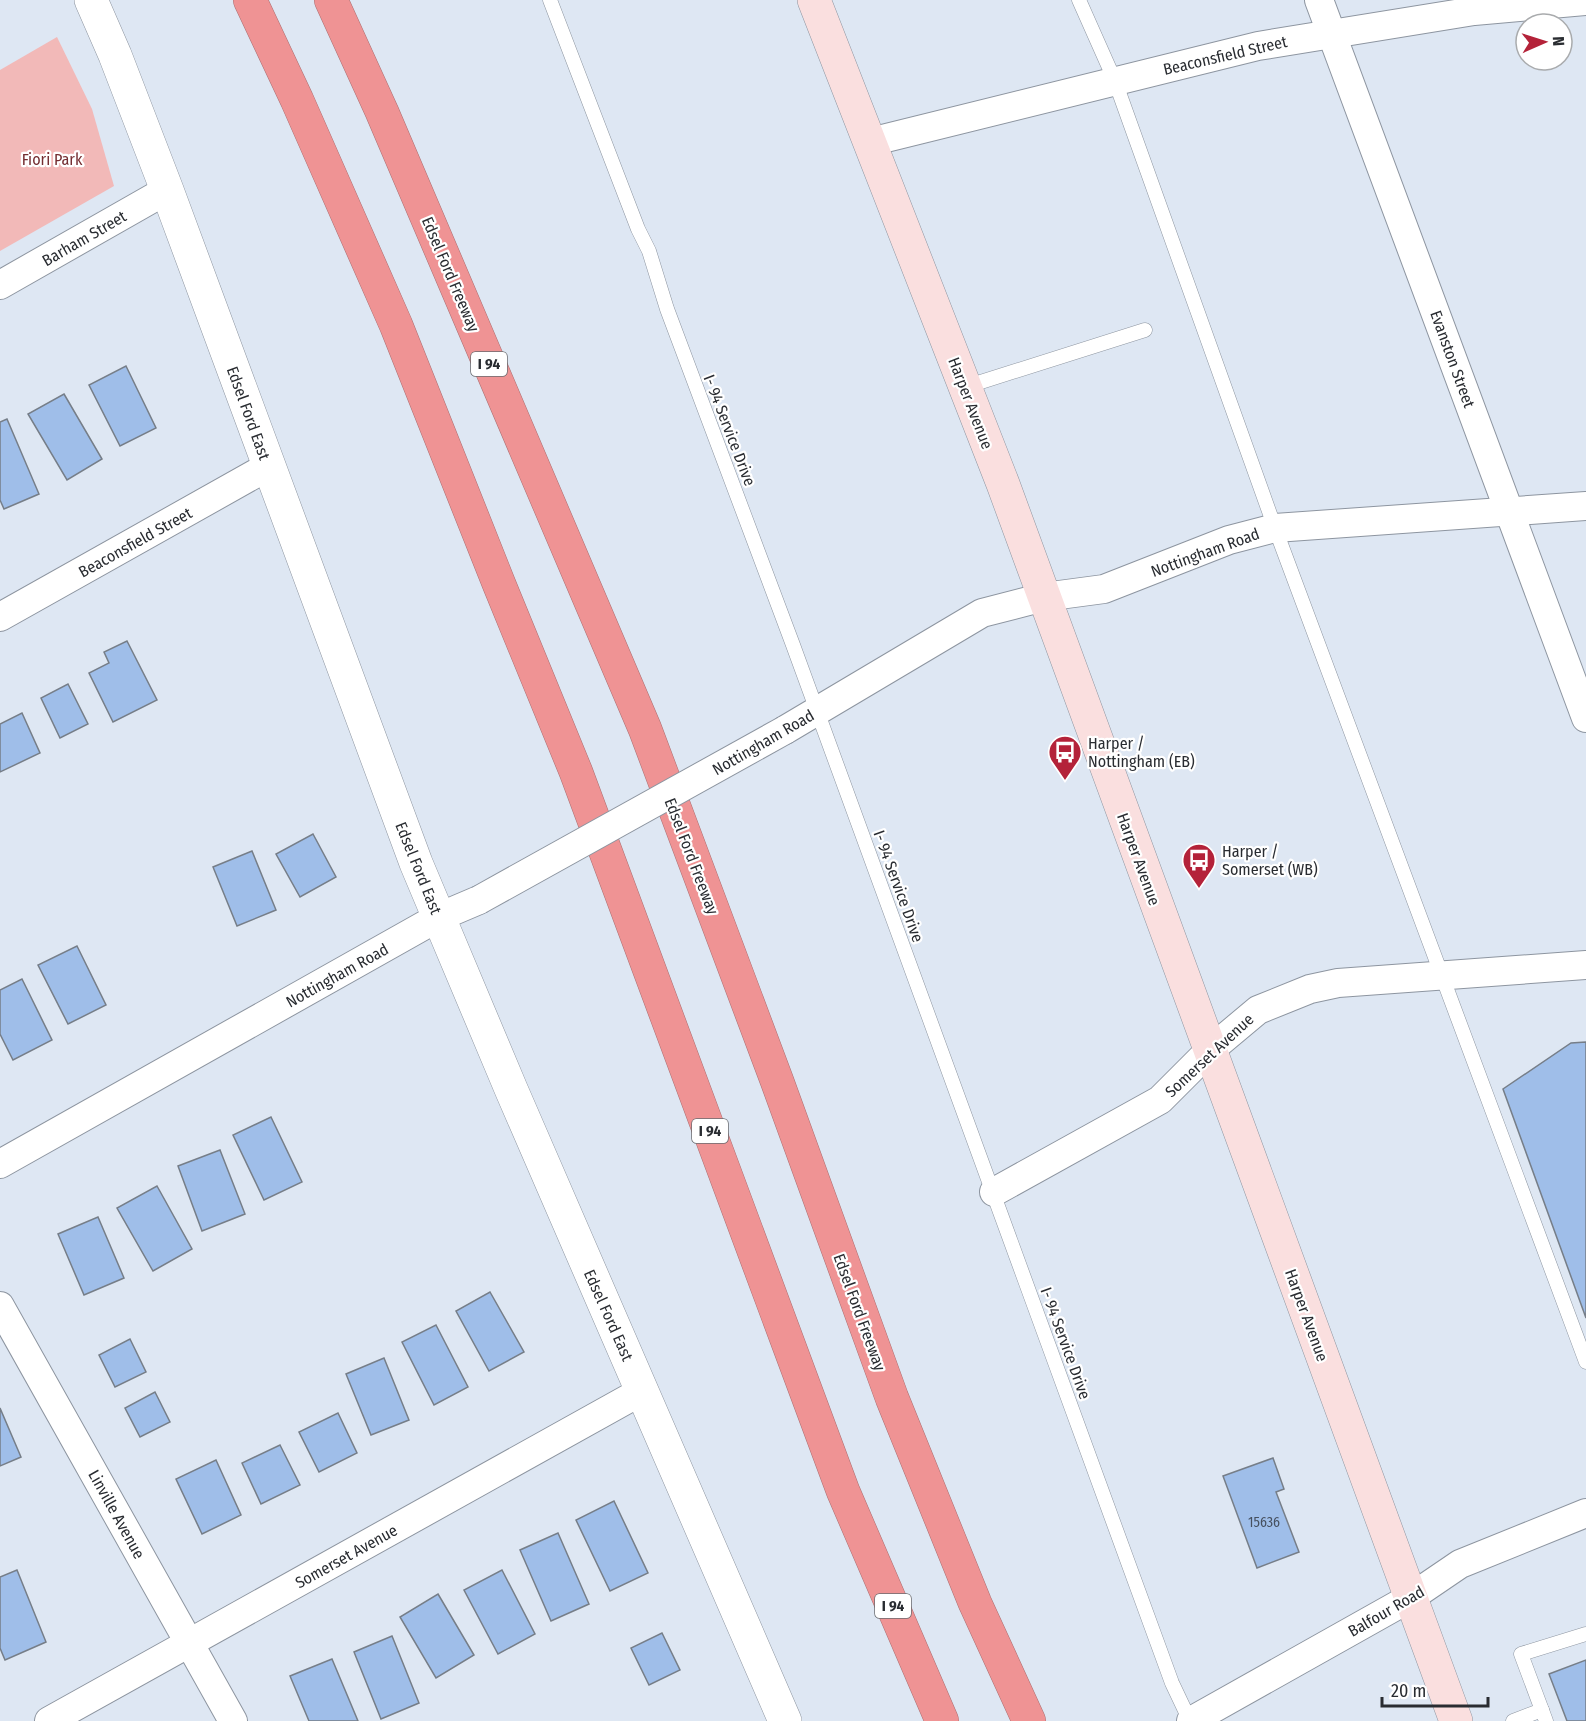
<svg xmlns="http://www.w3.org/2000/svg" width="1586" height="1721" viewBox="0 0 1586 1721" font-family="'Fira Sans Condensed',sans-serif">
<style>
.green{fill:#f2b9b8}
.building{fill:#9fbee9;stroke:#767e88;stroke-width:1.5}
.lines{fill:none;stroke-linecap:round;stroke-linejoin:round}
.service-casing{stroke:#8d95a0;stroke-width:15}
.minor-casing{stroke:#8d95a0;stroke-width:30}
.tertiary-casing{stroke:#8d95a0;stroke-width:34}
.secondary-casing{stroke:#8d95a0;stroke-width:34}
.motorway-casing{stroke:#aa6f71;stroke-width:34}
.service{stroke:#fff;stroke-width:14}
.minor{stroke:#fff;stroke-width:28}
.tertiary{stroke:#fff;stroke-width:33}
.secondary{stroke:#fadfdf;stroke-width:33}
.motorway{stroke:#ef9394;stroke-width:33}
.minor-bridge-casing{stroke:#8d95a0;stroke-width:30;stroke-linecap:butt}
.minor-bridge{stroke:#fff;stroke-width:28}
.labels{text-anchor:middle;stroke-width:4.5;stroke-linejoin:round;paint-order:stroke}
.number-label{font-size:14px;fill:#46505f}
.shield{fill:#fff;stroke:#696b6f;stroke-width:1.5}
.shield-label{font-size:15px;font-weight:bold;fill:#292c31}
.street-label{font-size:16px;fill:#292c31;stroke:#fff}
.park-label{font-size:16px;fill:#742d31;stroke:#fff}
.poi-label{font-size:16px;fill:#292c31;stroke:#fff;text-anchor:start}
</style>
<rect width="100%" height="100%" fill="#dee7f3"/>
<!-- green -->
<path class="green" d="M 57,37 L 92,109 L 114,186 L 0,251 L 0,70 Z"/>
<!-- building -->
<g class="building">
<path d="M 126,366 L 156,428 L 120,446 L 89,385 Z"/>
<path d="M 64,394 L 102,459 L 67,480 L 28,414 Z"/>
<path d="M 7,419 L 39,494 L 4,509 L 0,500 L 0,422 Z"/>
<path d="M 127,641 L 157,700 L 113,722 L 89,673 L 109,663 L 104,652 Z"/>
<path d="M 68,684 L 88,724 L 60,738 L 41,698 Z"/>
<path d="M 22,713 L 40,753 L 0,772 L 0,724 Z"/>
<path d="M 313,834 L 336,877 L 300,897 L 276,854 Z"/>
<path d="M 252,851 L 276,910 L 237,926 L 213,867 Z"/>
<path d="M 77,946 L 106,1005 L 68,1024 L 38,965 Z"/>
<path d="M 22,979 L 52,1040 L 13,1060 L 0,1034 L 0,990 Z"/>
<path d="M 1586,1042 L 1586,1318 L 1503,1089 L 1571,1043 Z"/>
<path d="M 271,1117 L 302,1182 L 264,1200 L 233,1135 Z"/>
<path d="M 220,1150 L 245,1214 L 202,1231 L 178,1166 Z"/>
<path d="M 157,1186 L 192,1249 L 153,1271 L 117,1208 Z"/>
<path d="M 98,1217 L 124,1278 L 84,1295 L 58,1234 Z"/>
<path d="M 490,1292 L 524,1352 L 489,1371 L 456,1311 Z"/>
<path d="M 436,1325 L 468,1387 L 434,1405 L 402,1342 Z"/>
<path d="M 130,1339 L 146,1372 L 115,1387 L 99,1355 Z"/>
<path d="M 384,1358 L 409,1420 L 371,1435 L 346,1374 Z"/>
<path d="M 155,1392 L 170,1422 L 140,1437 L 125,1408 Z"/>
<path d="M 0,1408 L 21,1457 L 0,1466 Z"/>
<path d="M 338,1413 L 357,1453 L 319,1472 L 299,1432 Z"/>
<path d="M 280,1445 L 300,1485 L 261,1504 L 242,1463 Z"/>
<path d="M 1273,1458 L 1284,1489 L 1276,1492 L 1299,1552 L 1257,1568 L 1223,1476 Z"/>
<path d="M 216,1460 L 241,1515 L 202,1534 L 176,1479 Z"/>
<path d="M 614,1501 L 648,1573 L 610,1591 L 576,1520 Z"/>
<path d="M 558,1533 L 589,1604 L 551,1621 L 520,1550 Z"/>
<path d="M 17,1570 L 46,1642 L 5,1660 L 0,1648 L 0,1577 Z"/>
<path d="M 502,1570 L 535,1634 L 498,1654 L 464,1590 Z"/>
<path d="M 438,1594 L 474,1655 L 436,1678 L 400,1617 Z"/>
<path d="M 662,1633 L 680,1670 L 649,1685 L 631,1648 Z"/>
<path d="M 392,1636 L 419,1703 L 381,1719 L 354,1652 Z"/>
<path d="M 332,1659 L 358,1721 L 309,1721 L 290,1676 Z"/>
<path d="M 1586,1660 L 1586,1721 L 1567,1721 L 1549,1674 Z"/>
</g>
<g class="lines">
<defs>
<g id="service">
<path d="M 550,0 L 638,229 L 649,251 L 667,309 L 793,645 L 1172,1683 L 1190,1721"/>
<path d="M 1079,0 L 1115,81 L 1275,528 L 1586,1362"/>
<path d="M 965,387 L 1145,330"/>
<path d="M 1513,1721 L 1542,1710"/>
<path d="M 1546,1721 L 1521,1654 L 1586,1634"/>
</g>
<g id="minor">
<path d="M 1319,0 L 1586,718"/>
<path d="M 870,142 L 1258,46 L 1474,11 L 1586,1"/>
<path d="M 0,285 L 167,190"/>
<path d="M 0,617 L 269,466"/>
<path d="M 785,730 L 982,613 L 1044,597 L 1104,589 L 1229,540 L 1275,528 L 1586,506"/>
<path d="M 0,1164 L 439,917 L 479,900"/>
<path d="M 994,1192 L 1160,1100 L 1209,1051 L 1258,1010 L 1310,989 L 1338,983 L 1586,965"/>
<path d="M 0,1306 L 233,1721"/>
<path d="M 49,1721 L 642,1391"/>
<path d="M 1191,1721 L 1410,1598 L 1460,1564 L 1586,1513"/>
</g>
<path id="tertiary" d="M 91,0 L 115,55 L 167,190 L 416,863 L 511,1089 L 785,1721"/>
<path id="secondary" d="M 814,0 L 1003,484 L 1456,1721"/>
<g id="motorway">
<path d="M 250,0 L 297,100 L 396,325 L 499,584 L 576,772 L 843,1491 L 942,1721"/>
<path d="M 331,0 L 382,112 L 645,729 L 777,1081 L 892,1398 L 975,1603 L 1029,1721"/>
</g>
</defs>
<!-- service casing -->
<use href="#service" class="service-casing"/>
<!-- minor casing -->
<use href="#minor" class="minor-casing"/>
<!-- tertiary casing -->
<use href="#tertiary" class="tertiary-casing"/>
<!-- secondary casing -->
<use href="#secondary" class="secondary-casing"/>
<!-- motorway casing -->
<use href="#motorway" class="motorway-casing"/>
<!-- service -->
<use href="#service" class="service"/>
<!-- minor -->
<use href="#minor" class="minor"/>
<!-- tertiary -->
<use href="#tertiary" class="tertiary"/>
<!-- secondary -->
<use href="#secondary" class="secondary"/>
<!-- motorway -->
<use href="#motorway" class="motorway"/>
<defs>
<path id="minor-bridge" d="M 479,900 L 785,730"/>
</defs>
<!-- minor-bridge casing -->
<use href="#minor-bridge" class="minor-bridge-casing"/>
<!-- minor-bridge -->
<use href="#minor-bridge" class="minor-bridge"/>
</g>
<!-- icons -->
<defs>
<symbol id="bus-pin" viewBox="-11 -11 22 30"><path d="M0 17L-7.5 6A9.5 9.5 0 1 1 7.5 6Z" fill="#b42239" stroke="#fff"/><path d="M-5-6H5V4H4V6H2V4H-2V6H-4V4H-5ZM-3.5-4V0h7V-4ZM-3.5 1.2v1.5H-2V1.2ZM2 1.2v1.5H3.5V1.2Z" fill="#fff"/></symbol>
</defs>
<g fill-rule="evenodd">
<use href="#bus-pin" x="1046" y="733" width="38" height="52"/>
<use href="#bus-pin" x="1180" y="841" width="38" height="52"/>
</g>
<g class="labels">
<!-- number labels -->
<g class="number-label">
<text x="1264" y="1527">15636</text>
</g>
<!-- shield labels -->
<g class="shield">
<rect x="471" y="352" width="36" height="24" rx="4.5"/>
<rect x="692" y="1119" width="36" height="24" rx="4.5"/>
<rect x="875" y="1594" width="36" height="24" rx="4.5"/>
</g>
<g class="shield-label">
<text x="489" y="369">I 94</text>
<text x="710" y="1136">I 94</text>
<text x="893" y="1611">I 94</text>
</g>
<!-- street labels -->
<g class="street-label">
<text transform="translate(1225 55) rotate(-13)" y="6">Beaconsfield Street</text>
<text transform="translate(84 238) rotate(-30)" y="6">Barham Street</text>
<text transform="translate(451 274) rotate(67)" y="6">Edsel Ford Freeway</text>
<text transform="translate(1453 359) rotate(70)" y="6">Evanston Street</text>
<text transform="translate(971 403) rotate(69)" y="6">Harper Avenue</text>
<text transform="translate(249 413) rotate(70)" y="6">Edsel Ford East</text>
<text transform="translate(730 430) rotate(69)" y="6">I- 94 Service Drive</text>
<text transform="translate(135 542) rotate(-29)" y="6">Beaconsfield Street</text>
<text transform="translate(1205 552) rotate(-20)" y="6">Nottingham Road</text>
<text transform="translate(763 742) rotate(-30)" y="6">Nottingham Road</text>
<text transform="translate(692 856) rotate(69)" y="6">Edsel Ford Freeway</text>
<text transform="translate(1139 859) rotate(70)" y="6">Harper Avenue</text>
<text transform="translate(419 868) rotate(68)" y="6">Edsel Ford East</text>
<text transform="translate(899 886) rotate(70)" y="6">I- 94 Service Drive</text>
<text transform="translate(337 975) rotate(-29)" y="6">Nottingham Road</text>
<text transform="translate(1209 1055) rotate(-43)" y="6">Somerset Avenue</text>
<text transform="translate(860 1312) rotate(70)" y="6">Edsel Ford Freeway</text>
<text transform="translate(609 1315) rotate(66)" y="6">Edsel Ford East</text>
<text transform="translate(1307 1315) rotate(70)" y="6">Harper Avenue</text>
<text transform="translate(1066 1343) rotate(70)" y="6">I- 94 Service Drive</text>
<text transform="translate(117 1514) rotate(61)" y="6">Linville Avenue</text>
<text transform="translate(346 1556) rotate(-29)" y="6">Somerset Avenue</text>
<text transform="translate(1386 1611) rotate(-30)" y="6">Balfour Road</text>
</g>
<!-- park labels -->
<g class="park-label">
<text x="52" y="165">Fiori Park</text>
</g>
<!-- poi labels -->
<g class="poi-label">
<text x="1088" y="749">Harper /<tspan x="1088" dy="18">Nottingham (EB)</tspan></text>
<text x="1222" y="857">Harper /<tspan x="1222" dy="18">Somerset (WB)</tspan></text>
</g>
</g>
<!-- north arrow -->
<g transform="translate(1544 42) rotate(87)"><circle r="28" fill="#ffffff" stroke="#a9abad" stroke-width="1.5"/>
<path d="M0-4.5L10 22L0 15L-10 22Z" fill="#b42239"/>
<text y="-9" font-size="16" font-weight="bold" text-anchor="middle" fill="#292c31">N</text>
</g>
<!-- scale -->
<path d="M1382 1697v9h106v-9" fill="none" stroke="#292c31" stroke-width="3"/>
<text x="1391" y="1697" font-size="18" fill="#292c31" stroke="#ffffff" stroke-width="4.5" paint-order="stroke">20 m</text>
</svg>
